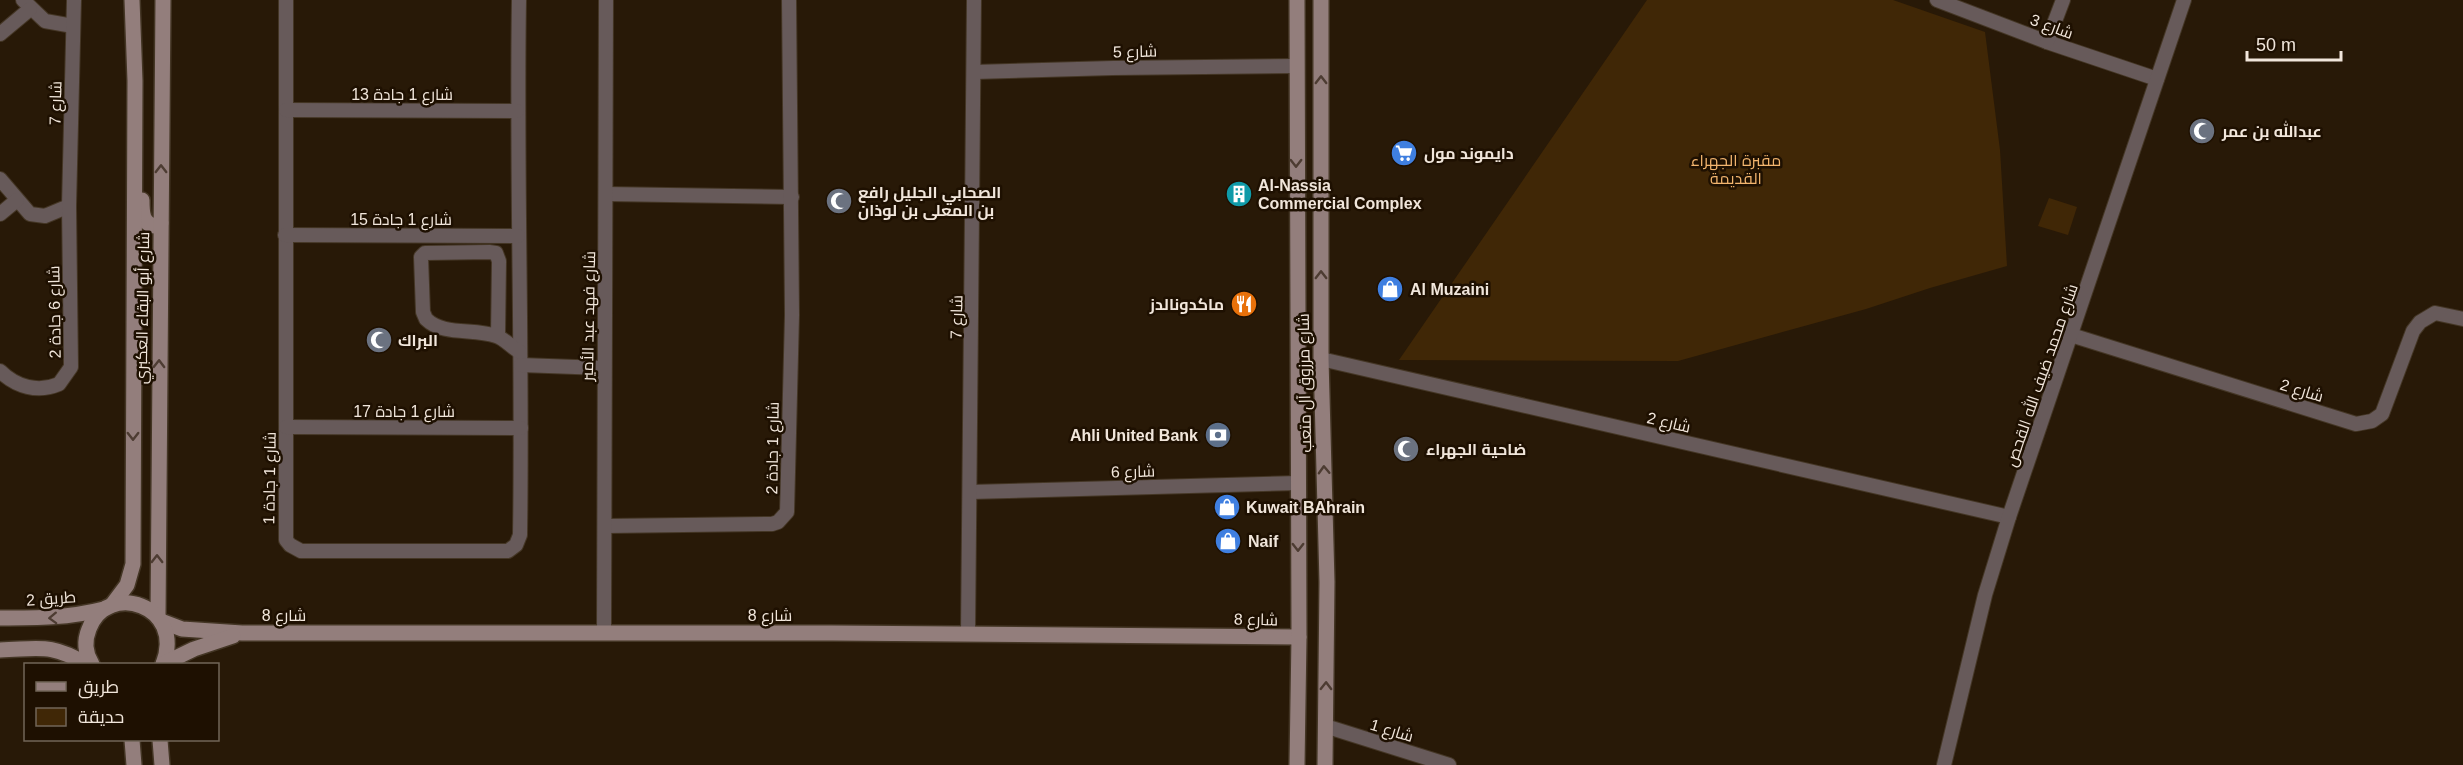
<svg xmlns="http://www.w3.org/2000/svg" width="2463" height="765" viewBox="0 0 2463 765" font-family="Arial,Cairo,sans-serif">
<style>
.green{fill:#402706}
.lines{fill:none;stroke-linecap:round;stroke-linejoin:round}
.street-casing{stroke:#443625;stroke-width:16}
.secondary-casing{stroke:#443625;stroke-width:18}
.street{stroke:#675a5a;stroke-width:14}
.secondary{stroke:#937e7c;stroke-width:15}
.oneway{stroke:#4d3c32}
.labels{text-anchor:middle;stroke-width:5;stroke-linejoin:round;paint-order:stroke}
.street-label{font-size:16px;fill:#f1e6db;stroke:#1e1001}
.poi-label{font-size:16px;font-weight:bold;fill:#f1e6db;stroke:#1e1001;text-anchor:start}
.park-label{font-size:16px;fill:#f3b56e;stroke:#1e1001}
</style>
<rect width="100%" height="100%" fill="#281907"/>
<!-- green -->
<g class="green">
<path d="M 1647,0 L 1893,0 L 1985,32 L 2000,150 L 2007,266 L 1930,288 L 1866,309 L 1678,361 L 1399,360 Z"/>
<path d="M 2049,198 L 2077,207 L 2068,235 L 2038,226 Z"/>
</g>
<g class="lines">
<defs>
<g id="street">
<path d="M 23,0 L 45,21 L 73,26"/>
<path d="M 286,0 L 286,540 L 290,545 L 301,551 L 508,551 L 516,545 L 520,535 C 523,356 516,178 519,0"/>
<path d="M 1937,0 L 2047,42 L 2157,79"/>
<path d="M 0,34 L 30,9"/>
<path d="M 2047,42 L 2063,0"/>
<path d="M 974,72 L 1113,68 L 1297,66"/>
<path d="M 286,110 L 517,111"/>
<path d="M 0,179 L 30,214 L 45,216 L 69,206"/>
<path d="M 606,194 L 792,197"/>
<path d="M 0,214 L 17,200"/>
<path d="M 285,235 L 518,236"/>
<path d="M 2071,335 L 2356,424 L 2372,421 L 2382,414 L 2413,331 L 2420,322 L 2435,313 L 2463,319"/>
<path d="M 498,336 L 499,261 L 496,253 L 489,252 L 425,253 L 421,257 L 423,312 L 426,319 C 443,336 474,328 496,336 C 504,338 512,348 520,352"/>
<path d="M 1321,359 L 2009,517"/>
<path d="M 521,365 L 603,368"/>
<path d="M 0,371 C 16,387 38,393 59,384 L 71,367 L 69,206 L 74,0"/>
<path d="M 286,427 L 521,428"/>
<path d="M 970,492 L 1298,483"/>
<path d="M 605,526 L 772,524 L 778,522 L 787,512 L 792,315 L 789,0"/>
<path d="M 604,633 L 606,0"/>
<path d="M 968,634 L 974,0"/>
<path d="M 1325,726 L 1449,765"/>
<path d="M 1944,765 L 1985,595 L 2009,517 L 2184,0"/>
</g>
<g id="secondary">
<path d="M 1321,0 L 1321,359 L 1327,582 L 1325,765"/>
<path d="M 142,200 C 142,212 142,225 156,226 L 161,223"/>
<path d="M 112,605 L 127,585 L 133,564 L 135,81 L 132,0"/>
<path d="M 158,617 L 163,0"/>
<path d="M 0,618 C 36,618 69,618 104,609"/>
<path d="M 161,621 L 182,629 L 242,633 L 832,633 L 1299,637"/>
<path d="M 0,650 C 40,649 50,643 86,664"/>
<path d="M 92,664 C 85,653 84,641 89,629 C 107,580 186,605 163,664"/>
<path d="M 163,664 L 194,649 L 233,636"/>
<path d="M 132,740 L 134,765"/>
<path d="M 160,740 L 162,765"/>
<path d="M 1297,765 L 1299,637 L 1297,0"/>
</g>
</defs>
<!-- street casing -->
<use href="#street" class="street-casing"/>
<!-- secondary casing -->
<use href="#secondary" class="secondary-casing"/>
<!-- street -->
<use href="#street" class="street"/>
<!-- secondary -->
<use href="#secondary" class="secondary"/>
</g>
<!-- one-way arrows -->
<defs><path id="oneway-chevron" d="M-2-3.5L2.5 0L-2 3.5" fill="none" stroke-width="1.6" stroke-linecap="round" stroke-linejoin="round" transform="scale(1.5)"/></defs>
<g class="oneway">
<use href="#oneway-chevron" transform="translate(1321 80) rotate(-90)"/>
<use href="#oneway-chevron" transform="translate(1296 163) rotate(90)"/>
<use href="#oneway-chevron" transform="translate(161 169) rotate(-90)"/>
<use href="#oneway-chevron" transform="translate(1321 275) rotate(-90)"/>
<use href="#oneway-chevron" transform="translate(159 364) rotate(-89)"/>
<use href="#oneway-chevron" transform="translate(133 436) rotate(90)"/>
<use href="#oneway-chevron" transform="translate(1324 470) rotate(-92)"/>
<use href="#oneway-chevron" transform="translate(1298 547) rotate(90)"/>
<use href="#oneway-chevron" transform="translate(157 559) rotate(-90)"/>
<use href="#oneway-chevron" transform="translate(53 618) rotate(178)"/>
<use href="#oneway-chevron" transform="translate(1326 686) rotate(-89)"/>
</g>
<!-- icons -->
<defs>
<symbol id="mosque-disc" viewBox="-11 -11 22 22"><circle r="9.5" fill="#6b7280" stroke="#1e1001"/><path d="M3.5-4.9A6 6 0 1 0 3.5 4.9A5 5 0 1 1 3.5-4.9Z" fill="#fff"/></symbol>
<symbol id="supermarket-disc" viewBox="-11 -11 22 22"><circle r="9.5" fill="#3f7fe0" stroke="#1e1001"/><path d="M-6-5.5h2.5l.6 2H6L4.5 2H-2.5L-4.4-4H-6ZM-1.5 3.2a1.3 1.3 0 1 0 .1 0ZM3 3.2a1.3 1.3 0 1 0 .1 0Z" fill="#fff"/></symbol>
<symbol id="building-disc" viewBox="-11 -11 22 22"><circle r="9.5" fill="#0f9aa8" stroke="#1e1001"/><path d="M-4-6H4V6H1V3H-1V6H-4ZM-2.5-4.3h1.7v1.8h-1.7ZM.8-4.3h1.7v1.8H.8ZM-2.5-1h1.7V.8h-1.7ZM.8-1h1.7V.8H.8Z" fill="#fff"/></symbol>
<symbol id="shop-disc" viewBox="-11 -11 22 22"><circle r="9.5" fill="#3f7fe0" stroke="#1e1001"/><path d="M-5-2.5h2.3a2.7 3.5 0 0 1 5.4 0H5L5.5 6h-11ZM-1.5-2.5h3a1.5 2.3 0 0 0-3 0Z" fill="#fff"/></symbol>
<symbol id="restaurant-disc" viewBox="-11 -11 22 22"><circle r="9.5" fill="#e8710a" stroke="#1e1001"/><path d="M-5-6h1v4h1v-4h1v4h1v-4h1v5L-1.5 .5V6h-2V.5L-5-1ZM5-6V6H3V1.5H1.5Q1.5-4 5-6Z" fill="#fff"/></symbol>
<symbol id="bank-disc" viewBox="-11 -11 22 22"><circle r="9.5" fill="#5c6f8a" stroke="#1e1001"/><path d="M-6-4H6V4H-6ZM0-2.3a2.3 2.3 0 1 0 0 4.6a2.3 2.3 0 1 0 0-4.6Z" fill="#fff"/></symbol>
</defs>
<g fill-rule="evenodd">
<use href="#mosque-disc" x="2187" y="116" width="30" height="30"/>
<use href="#supermarket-disc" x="1389" y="138" width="30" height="30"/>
<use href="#building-disc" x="1224" y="179" width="30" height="30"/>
<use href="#mosque-disc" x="824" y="186" width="30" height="30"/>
<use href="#shop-disc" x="1375" y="274" width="30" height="30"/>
<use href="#restaurant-disc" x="1229" y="289" width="30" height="30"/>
<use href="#mosque-disc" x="364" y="325" width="30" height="30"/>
<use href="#bank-disc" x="1203" y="420" width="30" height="30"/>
<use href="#mosque-disc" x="1391" y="434" width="30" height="30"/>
<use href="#shop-disc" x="1212" y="492" width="30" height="30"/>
<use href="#shop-disc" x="1213" y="526" width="30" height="30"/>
</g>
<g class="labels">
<!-- street labels -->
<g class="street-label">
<text transform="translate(2052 26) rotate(20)" y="6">شارع 3</text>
<text transform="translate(1135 51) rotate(-1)" y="6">شارع 5</text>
<text x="402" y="100">شارع 1 جادة 13</text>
<text transform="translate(55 103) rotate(-89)" y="6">شارع 7</text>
<text x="401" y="225">شارع 1 جادة 15</text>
<text transform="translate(142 308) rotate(-89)" y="6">شارع أبو البقاء العكبري</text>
<text transform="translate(54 312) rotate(-91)" y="6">شارع 6 جادة 2</text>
<text transform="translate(588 316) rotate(-89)" y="6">شارع فهد عبد الأمير</text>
<text transform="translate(956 317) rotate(-89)" y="6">شارع 7</text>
<text transform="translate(2041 375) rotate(-71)" y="6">شارع محمد ضيف الله القحص</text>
<text transform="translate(1304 383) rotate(-91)" y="6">شارع مرزوق آل متعب</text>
<text transform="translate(2302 390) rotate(17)" y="6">شارع 2</text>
<text x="404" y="417">شارع 1 جادة 17</text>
<text transform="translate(1669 422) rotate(13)" y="6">شارع 2</text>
<text transform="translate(772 448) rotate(-89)" y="6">شارع 1 جادة 2</text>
<text transform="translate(1133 471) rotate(-1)" y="6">شارع 6</text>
<text transform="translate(269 478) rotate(-89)" y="6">شارع 1 جادة 1</text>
<text transform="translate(51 598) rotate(-4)" y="6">طريق 2</text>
<text x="284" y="621">شارع 8</text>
<text x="770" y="621">شارع 8</text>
<text transform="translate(1256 619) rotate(1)" y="6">شارع 8</text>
<text transform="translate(1392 730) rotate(17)" y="6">شارع 1</text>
</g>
<!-- poi labels -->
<g class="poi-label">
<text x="2222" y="137">عبدالله بن عمر</text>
<text x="1424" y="159">دايموند مول</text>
<text x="1258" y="191">Al-Nassia<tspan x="1258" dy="18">Commercial Complex</tspan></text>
<text x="858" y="198">الصحابي الجليل رافع<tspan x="858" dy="18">بن المعلى بن لوذان</tspan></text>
<text x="1410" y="295">Al Muzaini</text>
<text x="1224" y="310" text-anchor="end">ماكدونالدز</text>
<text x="398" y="346">البراك</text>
<text x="1198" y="441" text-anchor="end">Ahli United Bank</text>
<text x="1426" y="455">ضاحية الجهراء</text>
<text x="1246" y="513">Kuwait BAhrain</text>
<text x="1248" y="547">Naif</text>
</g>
<!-- park labels -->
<g class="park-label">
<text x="1736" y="166">مقبرة الجهراء<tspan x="1736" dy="18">القديمة</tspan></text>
</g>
</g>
<!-- legend -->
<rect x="24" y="663" width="195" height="78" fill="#1e1001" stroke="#726658" stroke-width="1.5"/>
<rect x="36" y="682" width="30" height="9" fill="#937e7c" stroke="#726658" stroke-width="1.5"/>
<text x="78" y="693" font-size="18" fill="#f1e6db">طريق</text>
<rect x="36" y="708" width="30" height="18" fill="#402706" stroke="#726658" stroke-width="1.5"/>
<text x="78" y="723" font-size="18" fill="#f1e6db">حديقة</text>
<!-- scale -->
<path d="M2247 51v9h94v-9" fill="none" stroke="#f1e6db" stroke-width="3"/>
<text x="2256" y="51" font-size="18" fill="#f1e6db" stroke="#1e1001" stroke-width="4.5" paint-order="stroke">50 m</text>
</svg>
